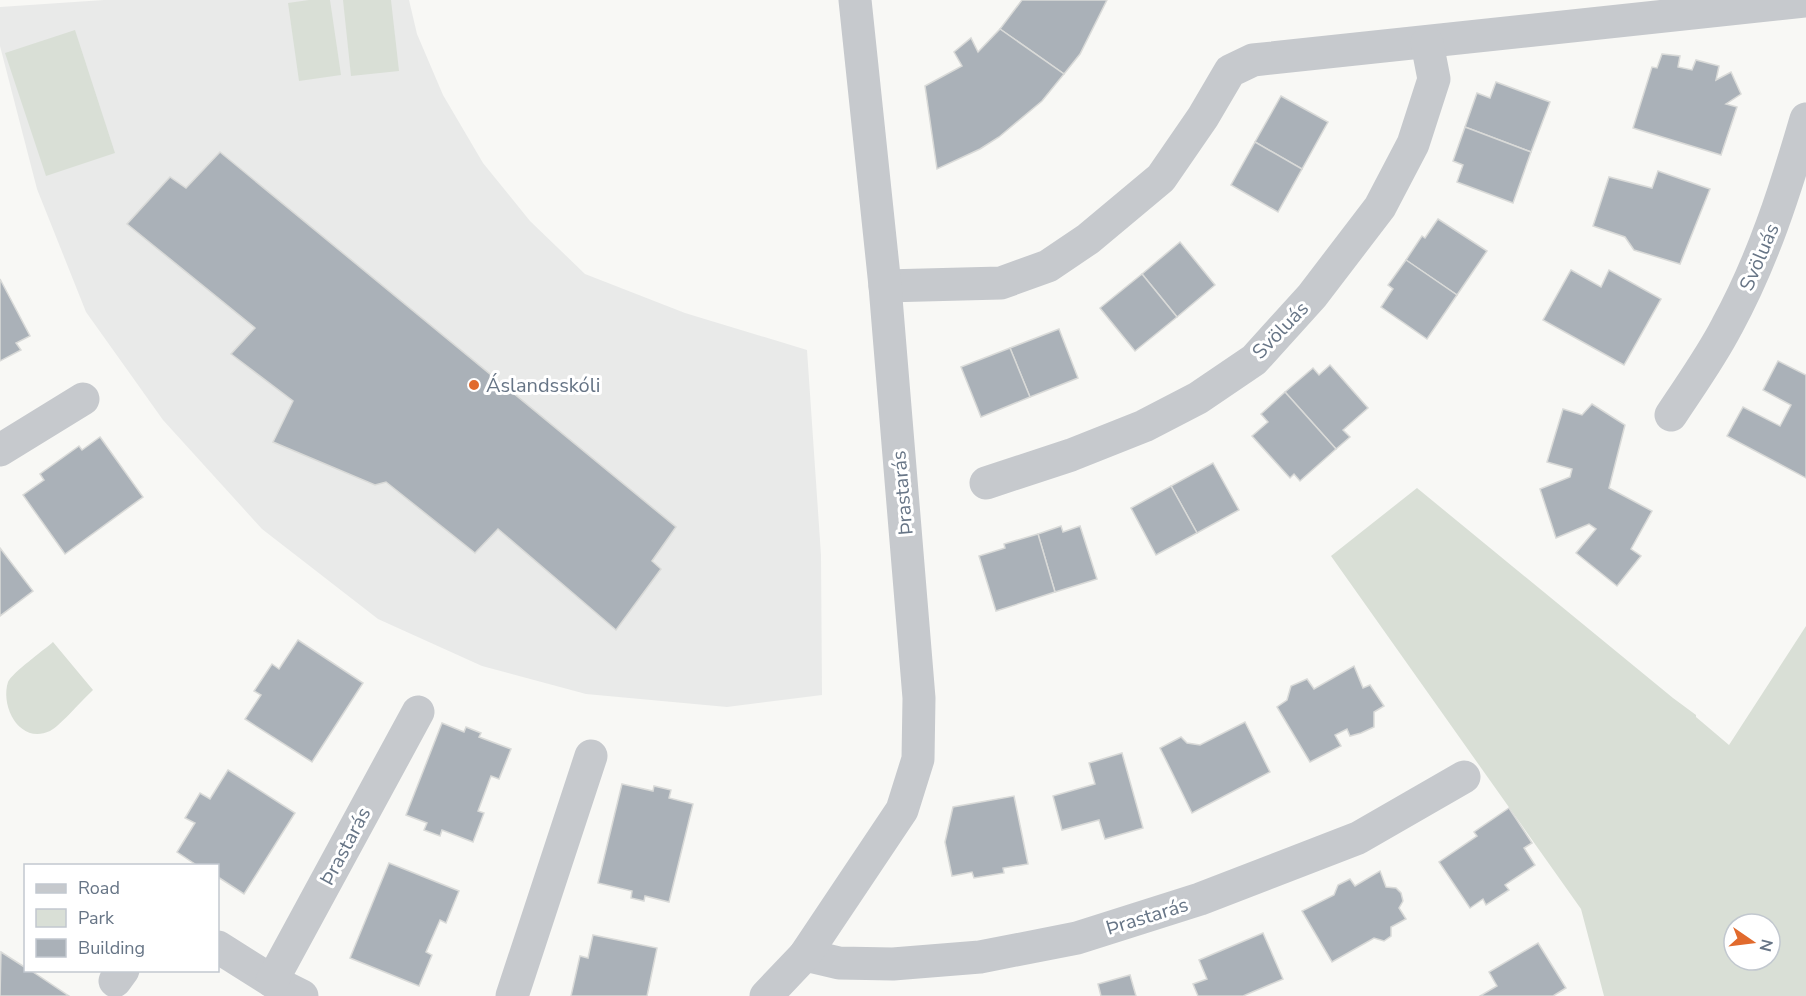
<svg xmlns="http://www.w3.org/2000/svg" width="1806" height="996" viewBox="0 0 1806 996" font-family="'Nunito Sans',sans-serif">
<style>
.built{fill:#e9eae9}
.green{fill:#d9dfd6;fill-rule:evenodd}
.building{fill:#aab1b8;stroke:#d9dad8;stroke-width:1.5}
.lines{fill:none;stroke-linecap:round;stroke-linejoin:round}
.minor{stroke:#c6c9cd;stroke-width:33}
.poi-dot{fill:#e16a2d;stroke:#fff;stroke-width:2}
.labels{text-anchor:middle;stroke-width:6;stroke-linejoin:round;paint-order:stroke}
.street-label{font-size:20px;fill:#677586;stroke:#fff}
.poi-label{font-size:20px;fill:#677586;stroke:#fff;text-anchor:start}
</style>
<rect width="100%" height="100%" fill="#f8f8f5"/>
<!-- built -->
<path class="built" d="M 104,0 L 409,0 L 417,34 L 443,95 L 483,163 L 530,221 L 585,274 L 685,313 L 807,350 L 821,555 L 822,695 L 727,707 L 586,694 L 482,666 L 378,619 L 262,529 L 163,420 L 86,312 L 37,189 L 0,46 L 0,7 Z"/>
<!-- green -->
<g class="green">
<path d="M 309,0 L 330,0 L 341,75 L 299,81 L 288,3 Z"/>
<path d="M 343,0 L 391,0 L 399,71 L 351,76 Z"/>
<path d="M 75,30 L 115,153 L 46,176 L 5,53 Z"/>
<path d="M 1417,488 L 1673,698 L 1696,715 L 1696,717 L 1729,745 L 1806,626 L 1806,996 L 1604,996 L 1581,909 L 1331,556 ZM 1734,924 L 1770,924 L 1770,960 L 1734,960 Z"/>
<path d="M 53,642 L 93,690 C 83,699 60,726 50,731 C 20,745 0,707 8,682 C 12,673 44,650 53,642 Z"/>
</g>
<!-- building -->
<g class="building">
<path d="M 1022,0 L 1107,0 L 1080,54 L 1064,74 L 1000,29 Z"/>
<path d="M 1000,29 L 1064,74 L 1042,101 L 999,137 L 980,149 L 937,169 L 925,86 L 962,66 L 954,52 L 971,38 L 978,52 Z"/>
<path d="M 1662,54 L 1680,56 L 1678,67 L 1692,70 L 1696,60 L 1719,66 L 1716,80 L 1731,72 L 1741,94 L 1726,104 L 1737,107 L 1721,155 L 1633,128 L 1652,67 L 1657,68 Z"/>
<path d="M 1496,82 L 1550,102 L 1531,152 L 1465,127 L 1477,93 L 1490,98 Z"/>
<path d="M 1281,96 L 1328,122 L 1302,169 L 1255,142 Z"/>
<path d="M 1465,127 L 1531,152 L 1513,203 L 1457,182 L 1463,165 L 1453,161 Z"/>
<path d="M 1255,142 L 1302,169 L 1278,212 L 1231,185 Z"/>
<path d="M 220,152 L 676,527 L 652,561 L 661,569 L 616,630 L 498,529 L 475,553 L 386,482 L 375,485 L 273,442 L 293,401 L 231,354 L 255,328 L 127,224 L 170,177 L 186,188 Z"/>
<path d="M 1658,171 L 1710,189 L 1680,264 L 1634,250 L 1625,237 L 1593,226 L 1609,177 L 1652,188 Z"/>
<path d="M 1438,219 L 1487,251 L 1457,295 L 1406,260 L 1422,236 L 1425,238 Z"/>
<path d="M 1180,242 L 1215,285 L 1177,317 L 1142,274 Z"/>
<path d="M 1406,260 L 1457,295 L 1427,339 L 1381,307 L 1393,289 L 1388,285 Z"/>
<path d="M 1571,270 L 1601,287 L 1609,270 L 1661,299 L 1624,365 L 1543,320 Z"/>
<path d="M 1142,274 L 1177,317 L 1135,351 L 1100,308 Z"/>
<path d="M 0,279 L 30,336 L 16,343 L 21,350 L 0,361 Z"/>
<path d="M 1059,329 L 1078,378 L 1030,397 L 1010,348 Z"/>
<path d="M 1010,348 L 1030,397 L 981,417 L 961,367 Z"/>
<path d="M 1778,361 L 1806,375 L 1806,478 L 1727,436 L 1743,407 L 1780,426 L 1791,405 L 1763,390 Z"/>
<path d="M 1330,365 L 1368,408 L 1343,430 L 1350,437 L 1336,449 L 1285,392 L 1313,368 L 1319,375 Z"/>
<path d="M 1285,392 L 1336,449 L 1300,481 L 1294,474 L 1290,478 L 1252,436 L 1268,422 L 1261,414 Z"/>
<path d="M 1592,404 L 1625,425 L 1609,488 L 1652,511 L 1631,549 L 1641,556 L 1617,586 L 1576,553 L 1596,529 L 1589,524 L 1556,538 L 1540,489 L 1570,477 L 1572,469 L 1547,462 L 1563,409 L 1582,415 Z"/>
<path d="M 100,437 L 143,497 L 65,554 L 23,495 L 44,480 L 40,474 L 79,446 L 82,450 Z"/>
<path d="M 1213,463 L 1239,510 L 1197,533 L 1171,486 Z"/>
<path d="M 1171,486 L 1197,533 L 1156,555 L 1131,508 Z"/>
<path d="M 1061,526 L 1063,532 L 1080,526 L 1097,579 L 1055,592 L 1038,534 Z"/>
<path d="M 1038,534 L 1055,592 L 996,611 L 979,556 L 1005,548 L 1004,544 Z"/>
<path d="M 0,548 L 33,591 L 0,616 Z"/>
<path d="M 298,640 L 363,683 L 312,762 L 245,719 L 261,695 L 254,691 L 272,664 L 279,669 Z"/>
<path d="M 1354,666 L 1363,688 L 1370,685 L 1384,706 L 1374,712 L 1374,727 L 1361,733 L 1350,736 L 1347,729 L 1335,735 L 1341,746 L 1310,762 L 1277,707 L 1287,700 L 1291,686 L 1307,679 L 1314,689 Z"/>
<path d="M 1245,722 L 1270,772 L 1192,813 L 1160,748 L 1181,737 L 1187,743 L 1200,745 Z"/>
<path d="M 442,723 L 464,732 L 466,727 L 481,733 L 479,737 L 511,749 L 499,779 L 491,776 L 478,811 L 484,813 L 473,842 L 442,830 L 440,836 L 424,830 L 427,823 L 406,815 Z"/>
<path d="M 1122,753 L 1143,828 L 1105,839 L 1099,820 L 1062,830 L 1053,796 L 1095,784 L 1089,763 Z"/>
<path d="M 228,770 L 295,813 L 244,894 L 218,877 L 218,866 L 198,866 L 177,852 L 195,823 L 185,818 L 200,793 L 210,799 Z"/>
<path d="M 622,784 L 653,791 L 654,786 L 671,790 L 669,798 L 693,804 L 669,902 L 645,896 L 644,901 L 631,898 L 632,891 L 598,883 Z"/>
<path d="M 1014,796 L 1028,864 L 1003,868 L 1004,873 L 974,878 L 972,872 L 952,876 L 945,842 L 953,807 Z"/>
<path d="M 1509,808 L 1532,843 L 1524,848 L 1535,865 L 1505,885 L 1509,890 L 1486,905 L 1483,899 L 1470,908 L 1439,862 L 1477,836 L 1474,832 Z"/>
<path d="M 389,863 L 459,891 L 446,923 L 440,920 L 426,952 L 432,955 L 419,986 L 350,958 Z"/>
<path d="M 1380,871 L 1386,887 L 1396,888 L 1401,893 L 1403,901 L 1399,908 L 1406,919 L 1391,927 L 1391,936 L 1384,941 L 1374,938 L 1332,962 L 1302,911 L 1334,895 L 1338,885 L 1350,879 L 1355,886 Z"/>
<path d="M 1263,933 L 1283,979 L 1243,996 L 1198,996 L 1193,984 L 1207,979 L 1199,960 Z"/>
<path d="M 593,935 L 657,948 L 647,996 L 571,996 L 580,956 L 588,958 Z"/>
<path d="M 1538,943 L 1566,988 L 1553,996 L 1480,996 L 1497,986 L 1489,972 Z"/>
<path d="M 1,952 L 26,968 L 26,970 L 30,970 L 69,996 L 0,996 Z"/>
<path d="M 1130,975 L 1136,996 L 1101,996 L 1098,984 Z"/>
</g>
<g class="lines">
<!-- minor -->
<g class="minor">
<path d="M 885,286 L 1001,283 L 1048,266 L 1088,239 L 1161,178 L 1203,117 L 1230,71 L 1253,60 L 1806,1"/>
<path d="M 1671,415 C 1690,386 1711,357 1727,326 C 1763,260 1785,191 1806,119"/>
<path d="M 0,450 L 83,399"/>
<path d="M 986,483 L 1071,455 L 1144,426 L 1198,398 L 1254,360 L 1312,296 L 1380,207 L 1413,144 L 1434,79 L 1427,43"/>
<path d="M 218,947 L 272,981 L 302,996"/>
<path d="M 805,955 L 839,963 L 893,964 L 980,957 L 1077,938 L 1200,899 L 1358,838 L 1464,777"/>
<path d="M 115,981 L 123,970"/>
<path d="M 272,981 L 418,712"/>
<path d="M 512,996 L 591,756"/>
<path d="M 766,996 L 805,955 L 902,810 L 918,759 L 919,698 L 885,286 L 855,0"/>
</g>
</g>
<!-- markers -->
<circle class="poi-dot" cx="474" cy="385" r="6"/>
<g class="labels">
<!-- street labels -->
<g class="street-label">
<text transform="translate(1759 257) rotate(-67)" y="7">Svöluás</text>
<text transform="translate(1280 330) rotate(-46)" y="7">Svöluás</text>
<text transform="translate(902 493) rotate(-95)" y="7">Þrastarás</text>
<text transform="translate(345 846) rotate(-62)" y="7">Þrastarás</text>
<text transform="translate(1147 916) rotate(-17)" y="7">Þrastarás</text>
</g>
<!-- poi labels -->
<g class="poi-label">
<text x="486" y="392">Áslandsskóli</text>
</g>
</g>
<!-- legend -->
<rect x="24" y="864" width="195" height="108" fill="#ffffff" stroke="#c2c8cf" stroke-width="1.5"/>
<rect x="36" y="884" width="30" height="9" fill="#c6c9cd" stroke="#c2c8cf" stroke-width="1.5"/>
<text x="78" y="894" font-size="18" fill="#677586">Road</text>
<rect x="36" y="909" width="30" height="18" fill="#d9dfd6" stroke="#c2c8cf" stroke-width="1.5"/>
<text x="78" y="924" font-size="18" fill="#677586">Park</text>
<rect x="36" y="939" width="30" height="18" fill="#aab1b8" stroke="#c2c8cf" stroke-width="1.5"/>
<text x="78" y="954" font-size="18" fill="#677586">Building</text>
<!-- north arrow -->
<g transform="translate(1752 942) rotate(104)"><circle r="28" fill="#ffffff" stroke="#c2c8cf" stroke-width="1.5"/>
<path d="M0-4.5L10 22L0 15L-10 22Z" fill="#e16a2d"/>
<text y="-9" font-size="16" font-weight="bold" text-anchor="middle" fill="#677586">N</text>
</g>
</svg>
